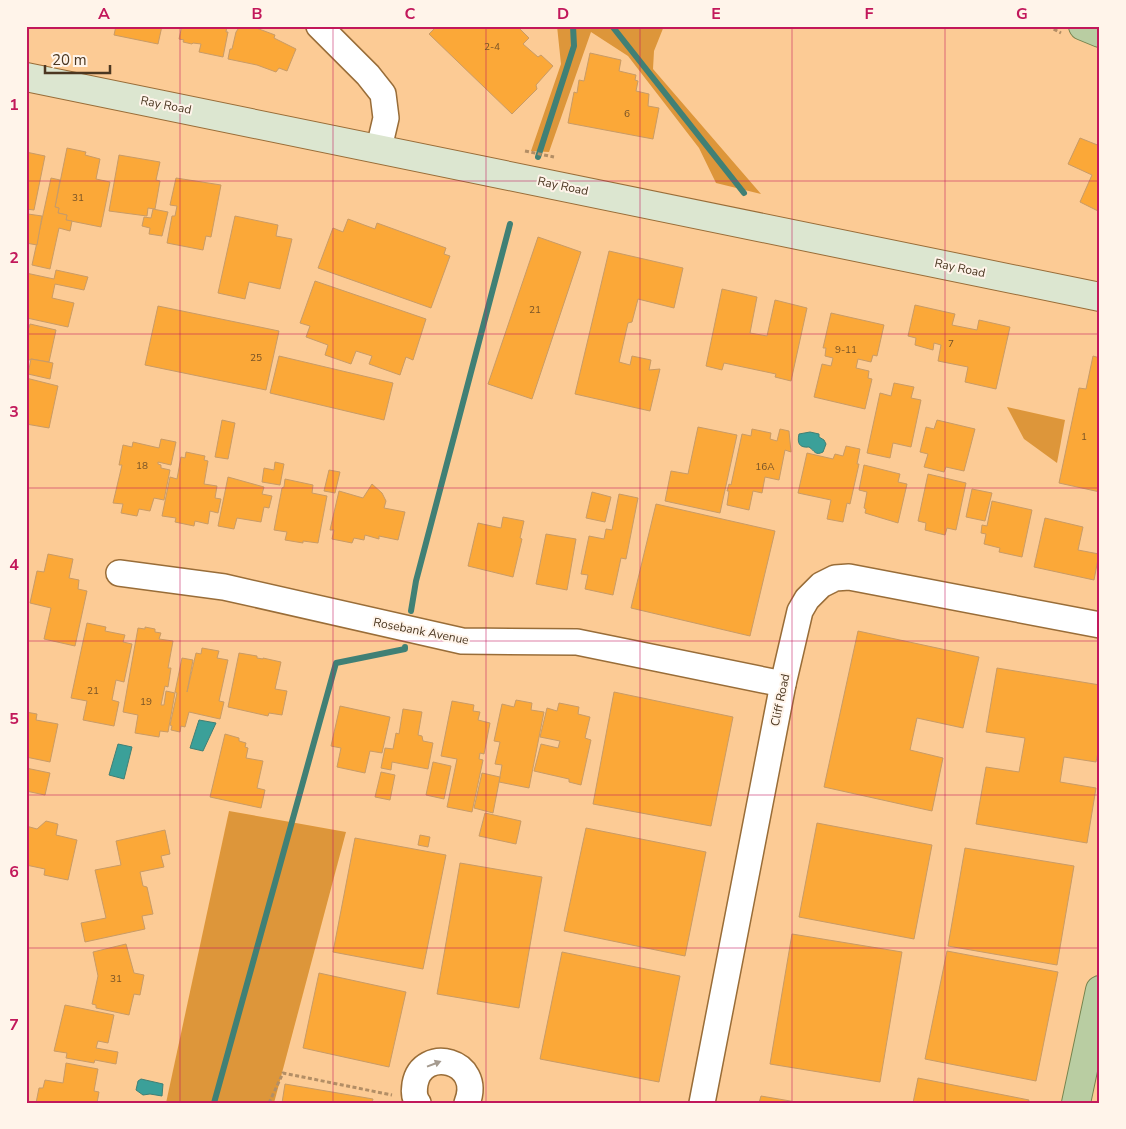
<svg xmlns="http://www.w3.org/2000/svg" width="1126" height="1129" viewBox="0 0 1126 1129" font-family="'Nunito Sans',sans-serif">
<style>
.green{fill:#dd963a}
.water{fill:#3ba099;stroke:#408075}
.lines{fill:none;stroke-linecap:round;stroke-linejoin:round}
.stream{stroke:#408075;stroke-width:6}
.building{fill:#fba838;stroke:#c99b66}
.street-casing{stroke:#996d38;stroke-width:28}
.secondary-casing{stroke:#996d38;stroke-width:30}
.primary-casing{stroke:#75834d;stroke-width:30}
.path{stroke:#b38e65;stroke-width:3;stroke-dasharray:4 2.5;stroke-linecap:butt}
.street{stroke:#fff;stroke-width:25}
.secondary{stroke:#dce6d0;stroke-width:28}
.primary{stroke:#b9cda2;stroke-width:28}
.oneway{fill:#a59b90}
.grid{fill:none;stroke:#c2185b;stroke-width:1;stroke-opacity:0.55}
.labels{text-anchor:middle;stroke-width:4;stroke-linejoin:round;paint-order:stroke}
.number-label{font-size:10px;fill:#775327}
.street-label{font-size:12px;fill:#4b3721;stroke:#fff4ea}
.neatline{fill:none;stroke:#c2185b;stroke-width:2}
.grid-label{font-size:16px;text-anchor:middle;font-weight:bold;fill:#c2185b}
</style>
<rect width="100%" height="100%" fill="#fccb95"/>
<!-- green -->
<g class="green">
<path d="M 557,26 L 664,26 L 654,51 L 653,69 L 761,194 L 716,183 L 699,148 L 628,56 L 591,32 L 549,152 L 531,151 L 561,64 Z"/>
<path d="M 1007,407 L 1065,420 L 1057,463 L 1024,439 Z"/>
<path d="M 229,811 L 346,832 L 274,1103 L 166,1103 Z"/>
</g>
<!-- water -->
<g class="water">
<path d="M 810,432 L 819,434 L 819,437 L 824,440 L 826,444 L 823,452 C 815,456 815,451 809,447 C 799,448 797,443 799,434 Z"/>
<path d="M 199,720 L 216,723 L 203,751 L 190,748 Z"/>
<path d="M 118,744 L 132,747 L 124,779 L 109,775 Z"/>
<path d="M 141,1079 L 163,1084 L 162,1096 L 150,1094 L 143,1095 L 136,1090 L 138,1081 Z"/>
</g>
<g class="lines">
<!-- stream -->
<g class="stream">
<path d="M 612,26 L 744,193"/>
<path d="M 538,157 L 574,46 L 573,26"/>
<path d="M 411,611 L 416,581 L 510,224"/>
<path d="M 214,1103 L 336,663 L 405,649 L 405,647"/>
</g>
</g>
<!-- building -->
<g class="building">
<path d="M 116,26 L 162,26 L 158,44 L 114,35 Z"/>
<path d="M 182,26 L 227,26 L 226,32 L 228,32 L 223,57 L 199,52 L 201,44 L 193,43 L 192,44 L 183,42 L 184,40 L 179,39 Z"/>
<path d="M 240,26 L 251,26 L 275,35 L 274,38 L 296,49 L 287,71 L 279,68 L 276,72 L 257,65 L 228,59 L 230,49 L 232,49 L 236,32 Z"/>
<path d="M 437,26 L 517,26 L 529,38 L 523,44 L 538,57 L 541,55 L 553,66 L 536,85 L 537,89 L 512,114 L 429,34 Z"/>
<path d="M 590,53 L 621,60 L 619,71 L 636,75 L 635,80 L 638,81 L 636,91 L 649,94 L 648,106 L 659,108 L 653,139 L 568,123 L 574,92 L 577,93 L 579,80 L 584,81 Z"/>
<path d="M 1080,138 L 1100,146 L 1100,212 L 1080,202 L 1092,175 L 1068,164 Z"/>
<path d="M 67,148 L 86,152 L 85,155 L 100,159 L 96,179 L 110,182 L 101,227 L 66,220 L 67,215 L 58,213 L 59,208 L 55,207 Z"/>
<path d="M 26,152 L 45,156 L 34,210 L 26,209 Z"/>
<path d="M 119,155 L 160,162 L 156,180 L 160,181 L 155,209 L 148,208 L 147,216 L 109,211 Z"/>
<path d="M 51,178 L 60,180 L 55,207 L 59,208 L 58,213 L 67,215 L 66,220 L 72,221 L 70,231 L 59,228 L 50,269 L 32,265 Z"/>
<path d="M 176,178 L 221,185 L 211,237 L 206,236 L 203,250 L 167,243 L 172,216 L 175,216 L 177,206 L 170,205 Z"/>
<path d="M 153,209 L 168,212 L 162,236 L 149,234 L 150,228 L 142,226 L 144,217 L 151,218 Z"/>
<path d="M 28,214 L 42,216 L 37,245 L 26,243 L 26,223 Z"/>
<path d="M 235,216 L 278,225 L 276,236 L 292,239 L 280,289 L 249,282 L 245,299 L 218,293 Z"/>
<path d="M 348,219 L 375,229 L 377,223 L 446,248 L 444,254 L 450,256 L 431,308 L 318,268 L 333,228 L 343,232 Z"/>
<path d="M 538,237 L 581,252 L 532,399 L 488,384 Z"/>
<path d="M 609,251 L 683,268 L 674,308 L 638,299 L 632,322 L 628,323 L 619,362 L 630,365 L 632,356 L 651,360 L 649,370 L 660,369 L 650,411 L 575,394 Z"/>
<path d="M 56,270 L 88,277 L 84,290 L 55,284 L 52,298 L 74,303 L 68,327 L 27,318 L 26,273 L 54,279 Z"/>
<path d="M 315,281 L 426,319 L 413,360 L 406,357 L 400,375 L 369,364 L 372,356 L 356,351 L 351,364 L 325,355 L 328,345 L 306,337 L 310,326 L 300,323 Z"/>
<path d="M 722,289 L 757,297 L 750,333 L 767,336 L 775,300 L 807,308 L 791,381 L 775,377 L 776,374 L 724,363 L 722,370 L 706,366 Z"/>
<path d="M 915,305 L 955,314 L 952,325 L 977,330 L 979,320 L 1010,327 L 996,389 L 965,382 L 968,367 L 938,361 L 941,345 L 934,343 L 933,350 L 915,345 L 916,338 L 908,336 Z"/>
<path d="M 158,306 L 279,331 L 266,390 L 145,365 Z"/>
<path d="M 831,313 L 884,325 L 877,356 L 873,355 L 871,362 L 858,359 L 856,368 L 869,371 L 868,378 L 872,379 L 865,409 L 814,397 L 822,364 L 831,366 L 833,358 L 825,356 L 826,348 L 823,348 Z"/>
<path d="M 30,324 L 56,330 L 49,362 L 31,359 L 26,362 L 26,327 L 29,328 Z"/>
<path d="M 279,356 L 393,383 L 384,420 L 270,393 Z"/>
<path d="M 1093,356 L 1100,358 L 1100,492 L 1059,483 L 1079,388 L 1086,389 Z"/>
<path d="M 31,359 L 53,363 L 50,379 L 28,374 Z"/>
<path d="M 26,378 L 58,386 L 49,428 L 26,424 Z"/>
<path d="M 894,383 L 914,387 L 911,398 L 921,400 L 911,447 L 893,443 L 890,458 L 867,453 L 880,393 L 891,396 Z"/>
<path d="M 222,420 L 235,423 L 228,459 L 215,457 Z"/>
<path d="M 937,420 L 975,429 L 964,471 L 946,467 L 944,472 L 924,467 L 928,454 L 920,452 L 926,427 L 934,429 Z"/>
<path d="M 698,427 L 737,435 L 720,513 L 665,501 L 671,471 L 688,474 Z"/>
<path d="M 752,429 L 771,433 L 770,439 L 777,441 L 780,429 L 789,431 L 791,452 L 785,450 L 779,480 L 765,477 L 762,493 L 753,491 L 749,510 L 727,505 L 729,491 L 727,491 L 729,484 L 731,485 L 742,434 L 751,436 Z"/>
<path d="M 161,439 L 176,442 L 171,465 L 158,462 L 158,464 L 161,465 L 161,468 L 170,470 L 164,500 L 154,498 L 150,511 L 139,509 L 137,516 L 121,513 L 123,504 L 113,503 L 122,465 L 119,465 L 123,445 L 132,447 L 133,442 L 159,448 Z"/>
<path d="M 846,446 L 860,449 L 857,464 L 859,464 L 850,504 L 847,503 L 843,522 L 827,519 L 831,500 L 798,493 L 807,453 L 833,459 L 835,454 L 843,456 Z"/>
<path d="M 186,452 L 205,456 L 204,460 L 208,461 L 204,484 L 217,486 L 215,498 L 221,499 L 218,513 L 210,511 L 208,524 L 195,521 L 194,526 L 175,522 L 176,518 L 162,516 L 170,477 L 177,479 L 181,457 L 185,458 Z"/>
<path d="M 275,462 L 284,464 L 280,485 L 262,482 L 264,468 L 274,470 Z"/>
<path d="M 864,465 L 900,474 L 898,482 L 907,484 L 898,523 L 865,513 L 866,509 L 864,508 L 867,492 L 859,490 Z"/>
<path d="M 329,470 L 340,472 L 335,493 L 324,491 Z"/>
<path d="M 928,474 L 966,483 L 956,530 L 947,528 L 945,535 L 925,530 L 926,523 L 918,521 Z"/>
<path d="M 228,477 L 264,487 L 262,494 L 272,496 L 269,508 L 264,507 L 261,522 L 237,518 L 234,529 L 218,526 Z"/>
<path d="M 285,479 L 313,485 L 312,493 L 327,496 L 318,543 L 303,541 L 303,543 L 285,540 L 287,532 L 274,530 L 282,488 L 284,487 Z"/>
<path d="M 372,484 L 382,493 L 386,501 L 384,508 L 405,512 L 398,540 L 379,536 L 379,539 L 365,535 L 364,540 L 354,538 L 352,543 L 332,539 L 334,530 L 330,530 L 339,491 L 363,498 Z"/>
<path d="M 972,489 L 992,493 L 985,521 L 966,517 Z"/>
<path d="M 592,492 L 611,497 L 605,522 L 586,518 Z"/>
<path d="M 619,494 L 638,498 L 626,559 L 621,558 L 613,595 L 585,589 L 588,575 L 581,574 L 589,536 L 604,539 L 606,529 L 612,530 Z"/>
<path d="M 992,501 L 1032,510 L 1022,557 L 999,552 L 1000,548 L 984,544 L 986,534 L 981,533 L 982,525 L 987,526 Z"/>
<path d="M 656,504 L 775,531 L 750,636 L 631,608 Z"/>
<path d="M 503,517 L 524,521 L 520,538 L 522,539 L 513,577 L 468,566 L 478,523 L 501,528 Z"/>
<path d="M 1045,518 L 1083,527 L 1078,550 L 1099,554 L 1094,580 L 1034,567 Z"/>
<path d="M 546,534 L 576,539 L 567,590 L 536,584 Z"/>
<path d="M 48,554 L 73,559 L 69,578 L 79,580 L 78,589 L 87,591 L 75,646 L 44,639 L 51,608 L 30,603 L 37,571 L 44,572 Z"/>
<path d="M 87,623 L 106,627 L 105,631 L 125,635 L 123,642 L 132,644 L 124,682 L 116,680 L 112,700 L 119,702 L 114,726 L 83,720 L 87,701 L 71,698 Z"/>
<path d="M 145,627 L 155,629 L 155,632 L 161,633 L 159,639 L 173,641 L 168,668 L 171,668 L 168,687 L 165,686 L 161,705 L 164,705 L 166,691 L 175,693 L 168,732 L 160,731 L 159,737 L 135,733 L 138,715 L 123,712 L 138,628 L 145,629 Z"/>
<path d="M 858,631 L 979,657 L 963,728 L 917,718 L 910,750 L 943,758 L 932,811 L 824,787 Z"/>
<path d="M 202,648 L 219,651 L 217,658 L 228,660 L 219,701 L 224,702 L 220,719 L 189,712 L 185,727 L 181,726 L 180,732 L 171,730 L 172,726 L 170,725 L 177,693 L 175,692 L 182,658 L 193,660 L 187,692 L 196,653 L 201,654 Z"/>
<path d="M 239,653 L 257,656 L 257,658 L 263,659 L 263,658 L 281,662 L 275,689 L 287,691 L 282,715 L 269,713 L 268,716 L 228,707 Z"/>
<path d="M 997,668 L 1100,685 L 1100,742 L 1096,762 L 1064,757 L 1060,782 L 1096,788 L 1087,843 L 976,824 L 986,767 L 1019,772 L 1025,738 L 986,732 Z"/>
<path d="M 614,692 L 733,717 L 711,826 L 593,804 Z"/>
<path d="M 516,700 L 532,703 L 531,710 L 544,712 L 529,788 L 499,782 L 502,765 L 495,764 L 500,742 L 494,741 L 502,704 L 514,707 Z"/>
<path d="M 452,701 L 474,705 L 473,711 L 480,712 L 478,720 L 490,723 L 484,754 L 480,753 L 479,759 L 483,760 L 472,812 L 447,807 L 457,759 L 441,756 Z"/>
<path d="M 559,703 L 579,707 L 578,714 L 590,717 L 585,738 L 591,740 L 581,785 L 569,782 L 569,779 L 534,771 L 541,744 L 558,748 L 560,741 L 540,737 L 547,708 L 557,711 Z"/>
<path d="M 340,706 L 390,717 L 382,753 L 370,751 L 365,773 L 337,767 L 341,748 L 331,746 Z"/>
<path d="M 403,709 L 422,712 L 418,735 L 422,736 L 423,741 L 433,743 L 428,769 L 392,762 L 391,770 L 381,768 L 385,748 L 393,749 L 396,733 L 399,734 Z"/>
<path d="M 26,712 L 37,714 L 36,720 L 58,724 L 50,762 L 26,757 Z"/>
<path d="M 225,734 L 239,738 L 239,741 L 246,743 L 245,747 L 248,748 L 246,758 L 263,761 L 257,788 L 265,790 L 261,808 L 210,797 Z"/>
<path d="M 433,762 L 451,766 L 444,799 L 426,795 Z"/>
<path d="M 26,768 L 50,773 L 45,795 L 26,791 Z"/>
<path d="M 381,772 L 395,775 L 390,800 L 375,797 Z"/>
<path d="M 482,773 L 500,777 L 493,813 L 474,808 Z"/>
<path d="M 485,813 L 521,821 L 516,844 L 479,836 Z"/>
<path d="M 46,821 L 58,824 L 56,835 L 77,840 L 68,880 L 44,875 L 45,869 L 26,865 L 26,826 L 37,829 Z"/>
<path d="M 817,823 L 932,845 L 914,939 L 799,917 Z"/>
<path d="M 586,828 L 706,852 L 685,956 L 564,931 Z"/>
<path d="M 165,830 L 170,854 L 161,856 L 164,867 L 140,872 L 143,886 L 147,887 L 153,914 L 142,916 L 145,929 L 85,942 L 81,923 L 106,918 L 95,870 L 121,865 L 116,841 Z"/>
<path d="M 420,835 L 430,837 L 428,847 L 418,845 Z"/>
<path d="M 355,838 L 446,855 L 423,969 L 333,952 Z"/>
<path d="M 965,848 L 1074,866 L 1057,965 L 948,946 Z"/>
<path d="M 460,863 L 542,877 L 519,1008 L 437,994 Z"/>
<path d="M 792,934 L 902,952 L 880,1082 L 770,1064 Z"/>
<path d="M 126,944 L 134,973 L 144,975 L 140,995 L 134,994 L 129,1015 L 96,1008 L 96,1005 L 92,1004 L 98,976 L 93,952 Z"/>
<path d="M 947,951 L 1058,972 L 1036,1081 L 925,1059 Z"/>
<path d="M 562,952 L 680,976 L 659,1082 L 540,1059 Z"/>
<path d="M 319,973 L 406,992 L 389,1067 L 303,1048 Z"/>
<path d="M 65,1005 L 114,1015 L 108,1043 L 98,1041 L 96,1048 L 118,1052 L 116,1064 L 95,1060 L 94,1063 L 66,1058 L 67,1053 L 54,1051 Z"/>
<path d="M 66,1063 L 98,1069 L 94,1091 L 99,1092 L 97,1103 L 36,1103 L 39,1088 L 43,1088 L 45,1080 L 63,1083 Z"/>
<path d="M 918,1078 L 1029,1100 L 1028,1103 L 913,1103 Z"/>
<path d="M 285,1084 L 373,1099 L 372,1103 L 282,1103 Z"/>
<path d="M 761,1096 L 802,1103 L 759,1103 Z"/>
</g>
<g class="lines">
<defs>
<g id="street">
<path d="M 319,26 L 368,75 L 383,94 L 386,118 L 379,148"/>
<path d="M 119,573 L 224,587 L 462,641 L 577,642 L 783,684"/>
<path d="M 418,1103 C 414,1098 414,1090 415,1084 C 422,1045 484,1060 467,1103"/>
<path d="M 702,1103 L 783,684 L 800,611 L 807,599 L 821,585 L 835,578 L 849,577 L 1100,625"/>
</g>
<path id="secondary" d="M 26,77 L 1100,297"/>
<g id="primary">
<path d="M 1083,26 L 1100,33"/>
<path d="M 1076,1103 L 1100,990"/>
</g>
</defs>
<!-- street casing -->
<use href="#street" class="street-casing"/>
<!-- secondary casing -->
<use href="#secondary" class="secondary-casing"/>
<!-- primary casing -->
<use href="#primary" class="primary-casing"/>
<!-- path -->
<g class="path">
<path d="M 1048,26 L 1061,33"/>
<path d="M 525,151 L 554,157"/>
<path d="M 269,1103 L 283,1073 L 392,1095"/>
</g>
<!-- street -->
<use href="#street" class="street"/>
<!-- secondary -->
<use href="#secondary" class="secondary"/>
<!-- primary -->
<use href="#primary" class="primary"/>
</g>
<!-- one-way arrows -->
<defs><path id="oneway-solid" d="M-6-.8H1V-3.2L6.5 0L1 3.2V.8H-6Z" transform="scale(1.25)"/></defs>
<use class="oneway" href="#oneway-solid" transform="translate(434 1064) rotate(-21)"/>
<!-- grid -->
<path class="grid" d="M 180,26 L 180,1103M 333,26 L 333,1103M 486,26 L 486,1103M 640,26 L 640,1103M 792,26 L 792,1103M 945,26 L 945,1103M 26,181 L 1100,181M 26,334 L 1100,334M 26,488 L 1100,488M 26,641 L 1100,641M 26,795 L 1100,795M 26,948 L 1100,948"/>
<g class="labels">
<!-- number labels -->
<g class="number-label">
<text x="492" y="50">2-4</text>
<text x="627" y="117">6</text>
<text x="78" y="201">31</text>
<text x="535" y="313">21</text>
<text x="951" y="347">7</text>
<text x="846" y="353">9-11</text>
<text x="256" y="361">25</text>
<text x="1084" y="440">1</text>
<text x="142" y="469">18</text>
<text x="765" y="470">16A</text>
<text x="93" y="694">21</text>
<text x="146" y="705">19</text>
<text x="116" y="982">31</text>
</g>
<!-- street labels -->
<g class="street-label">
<text transform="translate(166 105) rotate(11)" y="4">Ray Road</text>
<text transform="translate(563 186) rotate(12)" y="4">Ray Road</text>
<text transform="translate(960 268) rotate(12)" y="4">Ray Road</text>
<text transform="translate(421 631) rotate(11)" y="4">Rosebank Avenue</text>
<text transform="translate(780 700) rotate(-78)" y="4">Cliff Road</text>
</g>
</g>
<!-- border -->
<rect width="1126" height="1129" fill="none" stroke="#fff4ea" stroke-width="55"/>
<!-- scale -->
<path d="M45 65v8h65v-8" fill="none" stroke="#4b3721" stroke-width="2.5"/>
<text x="52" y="65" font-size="15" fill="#4b3721" stroke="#fff4ea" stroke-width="4" paint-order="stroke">20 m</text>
<rect x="28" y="28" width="1070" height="1074" class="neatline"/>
<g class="grid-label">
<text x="104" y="19">A</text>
<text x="257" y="19">B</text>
<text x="410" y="19">C</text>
<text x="563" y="19">D</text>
<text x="716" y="19">E</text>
<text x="869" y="19">F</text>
<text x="1022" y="19">G</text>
<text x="14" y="110">1</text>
<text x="14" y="263">2</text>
<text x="14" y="417">3</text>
<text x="14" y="570">4</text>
<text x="14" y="724">5</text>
<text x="14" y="877">6</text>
<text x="14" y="1030">7</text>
</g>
</svg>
